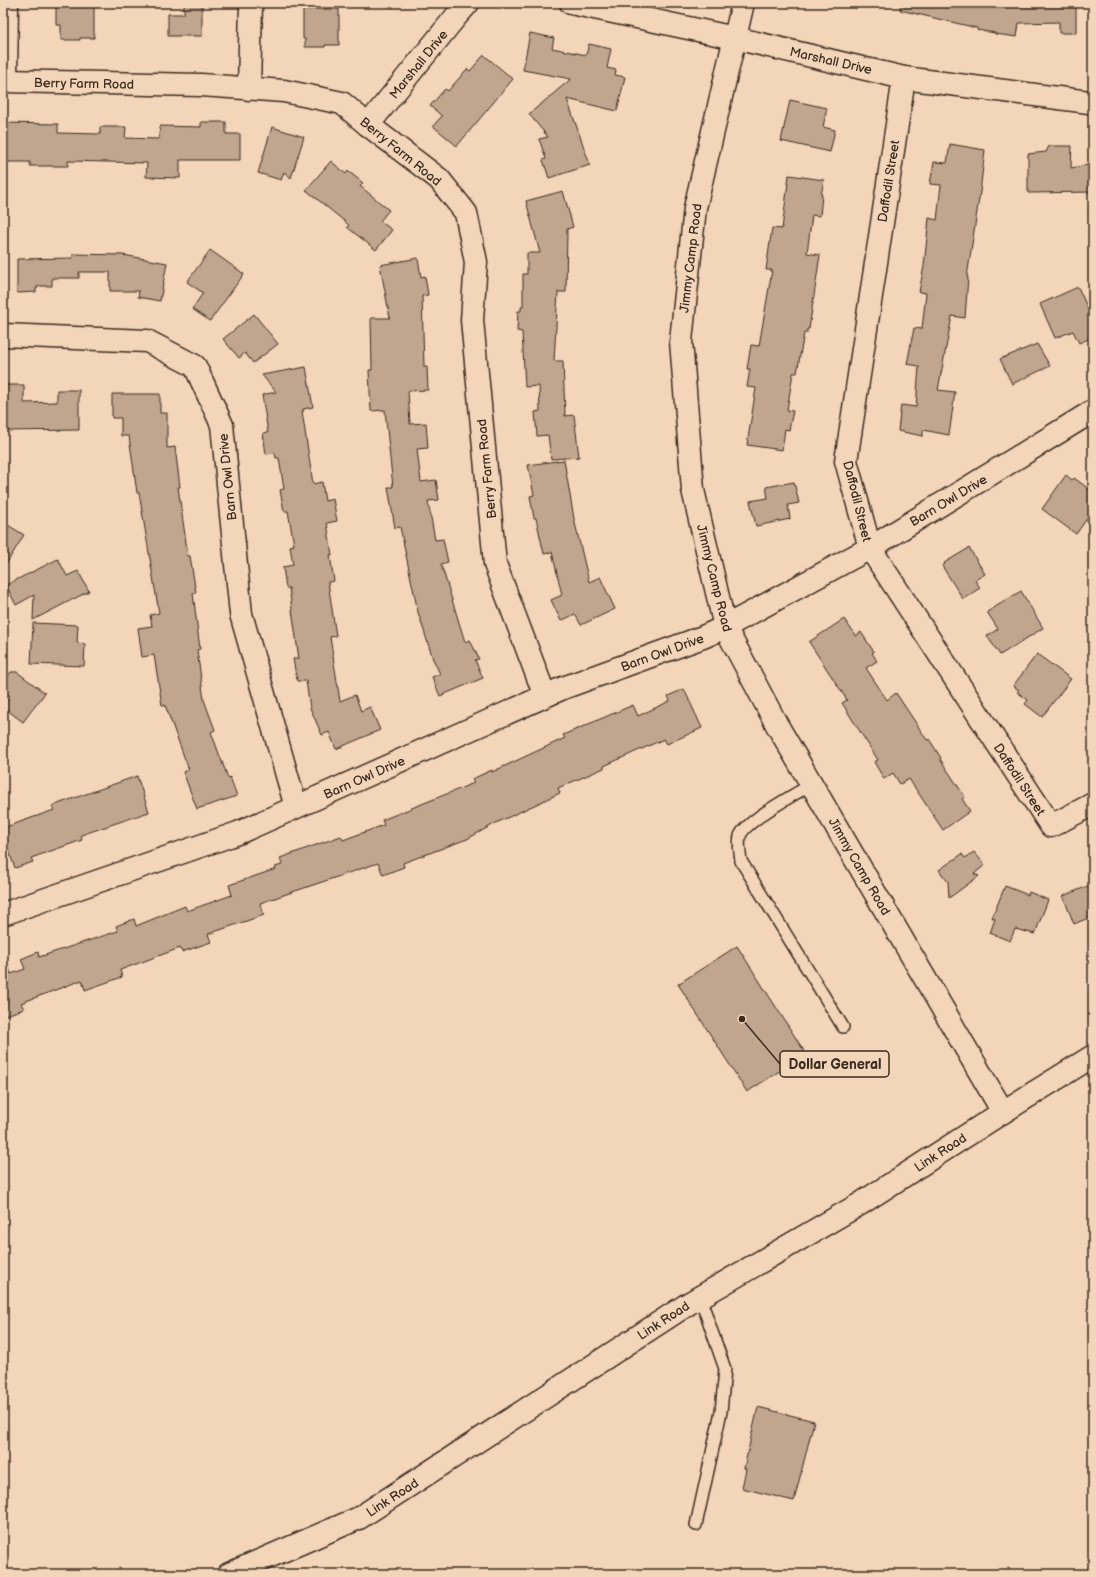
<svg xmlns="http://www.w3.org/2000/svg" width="1096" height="1577" viewBox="0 0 1096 1577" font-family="'Balsamiq Sans',sans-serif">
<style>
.building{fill:#c0a68f;stroke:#3b2a1e}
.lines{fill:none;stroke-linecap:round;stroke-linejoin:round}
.lane-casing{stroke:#3b2a1e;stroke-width:14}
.street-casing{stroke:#3b2a1e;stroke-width:25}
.secondary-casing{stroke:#3b2a1e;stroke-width:25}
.lane{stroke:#f3d6ba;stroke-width:11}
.street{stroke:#f3d6ba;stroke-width:22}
.secondary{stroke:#f3d6ba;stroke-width:22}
.labels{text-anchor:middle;stroke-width:3;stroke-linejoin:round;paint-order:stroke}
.street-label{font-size:13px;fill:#3b2a1e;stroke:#f3d6ba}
.leader{fill:none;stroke:#3b2a1e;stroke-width:1.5}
.callout-dot{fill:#3b2a1e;stroke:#f3d6ba;stroke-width:1.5}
.callout{fill:#f3d6ba;stroke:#3b2a1e;stroke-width:1.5}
.callout-label{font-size:14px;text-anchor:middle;font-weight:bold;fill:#3b2a1e}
</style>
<rect width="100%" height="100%" fill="#f3d6ba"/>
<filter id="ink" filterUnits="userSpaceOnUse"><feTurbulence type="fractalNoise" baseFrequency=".025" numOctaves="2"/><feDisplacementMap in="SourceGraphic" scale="8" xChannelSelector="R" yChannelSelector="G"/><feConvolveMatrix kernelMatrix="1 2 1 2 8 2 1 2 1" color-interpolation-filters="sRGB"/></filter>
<g filter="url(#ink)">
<!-- building -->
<g class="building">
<path d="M 56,3 L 94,3 L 94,38 L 80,38 L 80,40 L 61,40 L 61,25 L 56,25 Z"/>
<path d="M 184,3 L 202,3 L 202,36 L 168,36 L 168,14 L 184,14 Z"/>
<path d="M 901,3 L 1076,3 L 1076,33 L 1059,33 L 1059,22 L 1019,23 L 1017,37 L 995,34 L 995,33 L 977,30 L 977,28 L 900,10 Z"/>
<path d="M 303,9 L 339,9 L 339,45 L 325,45 L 325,47 L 305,47 L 305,39 L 303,39 Z"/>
<path d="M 530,33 L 554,38 L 552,48 L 586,55 L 589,44 L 611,49 L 607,68 L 616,70 L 615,75 L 625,77 L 617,111 L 567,99 L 590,165 L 549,178 L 543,160 L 546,159 L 539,139 L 548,137 L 529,114 L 571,79 L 523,70 Z"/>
<path d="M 484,55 L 513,79 L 457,146 L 433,126 L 442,116 L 430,106 L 445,89 L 448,91 L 467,69 L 470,71 Z"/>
<path d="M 790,100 L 827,108 L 823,127 L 835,130 L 830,152 L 781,141 Z"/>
<path d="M 201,122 L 226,122 L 226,134 L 240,134 L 240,160 L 180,160 L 180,178 L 146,177 L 147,163 L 68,161 L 68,166 L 30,166 L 30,162 L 3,162 L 3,123 L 58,124 L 58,133 L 100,134 L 100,127 L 126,127 L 125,138 L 159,139 L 160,126 L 201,127 Z"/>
<path d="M 272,127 L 304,137 L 291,178 L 284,172 L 281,180 L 258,173 Z"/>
<path d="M 950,144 L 985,150 L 980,192 L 967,277 L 968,277 L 965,318 L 952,316 L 938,390 L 955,392 L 949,435 L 923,430 L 923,436 L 898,431 L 901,405 L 916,407 L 919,366 L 907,364 L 914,328 L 922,329 L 926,293 L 919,292 L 924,266 L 929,218 L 937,220 L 941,185 L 930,184 L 934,162 L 947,163 Z"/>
<path d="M 1049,146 L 1072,146 L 1071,168 L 1093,164 L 1093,192 L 1028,193 L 1028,154 L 1046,152 Z"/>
<path d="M 331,161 L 346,174 L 348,171 L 363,183 L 360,186 L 389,210 L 380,221 L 392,230 L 376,250 L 347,227 L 349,225 L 306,190 Z"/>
<path d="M 789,175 L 824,180 L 821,195 L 822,195 L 820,216 L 812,215 L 807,253 L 820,255 L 809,329 L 807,329 L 807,333 L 804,333 L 797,373 L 793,373 L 787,410 L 793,411 L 789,430 L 785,429 L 782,450 L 747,445 L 756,388 L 747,387 L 750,369 L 747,369 L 751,345 L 759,346 L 772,270 L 766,270 L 772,228 L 782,229 Z"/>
<path d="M 563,191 L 573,227 L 567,229 L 566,292 L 558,292 L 554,361 L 563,361 L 565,416 L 574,415 L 579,457 L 551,459 L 548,435 L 537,436 L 535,412 L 540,411 L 539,386 L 525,387 L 522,332 L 517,331 L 518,311 L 521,311 L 521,307 L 523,307 L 523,274 L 527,274 L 527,253 L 540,253 L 526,201 Z"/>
<path d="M 210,250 L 244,274 L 210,321 L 192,309 L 203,293 L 187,282 Z"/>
<path d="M 73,254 L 123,255 L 167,263 L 160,301 L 138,297 L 139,291 L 110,291 L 110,272 L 79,272 L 79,278 L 52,278 L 52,286 L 38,286 L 38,288 L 36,288 L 36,292 L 17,293 L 17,259 L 73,258 Z"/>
<path d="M 418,258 L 421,277 L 425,276 L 428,295 L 422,296 L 424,367 L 427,367 L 428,390 L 408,391 L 410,424 L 426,423 L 428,448 L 417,449 L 421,482 L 436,480 L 439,500 L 428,501 L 435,540 L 443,539 L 448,562 L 441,564 L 465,642 L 470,640 L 479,659 L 475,660 L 483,678 L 440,696 L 432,677 L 440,674 L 433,659 L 418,612 L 400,527 L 395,528 L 388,487 L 393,487 L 385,410 L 371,411 L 369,370 L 372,370 L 371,318 L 390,318 L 380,265 Z"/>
<path d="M 1078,287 L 1093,320 L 1093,337 L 1079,343 L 1073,331 L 1055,338 L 1040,304 Z"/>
<path d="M 254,314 L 278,344 L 253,363 L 245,353 L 239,358 L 223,339 Z"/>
<path d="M 1037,344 L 1050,366 L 1012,384 L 1000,359 Z"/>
<path d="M 306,367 L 313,407 L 303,409 L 304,411 L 302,411 L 313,484 L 322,482 L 325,501 L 333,499 L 337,521 L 327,523 L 332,555 L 330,555 L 334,581 L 328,582 L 336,636 L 330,637 L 340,701 L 355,695 L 361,711 L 370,707 L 380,730 L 336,749 L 329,732 L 322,735 L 310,708 L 306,681 L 297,681 L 293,659 L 299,659 L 289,588 L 286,588 L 283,567 L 293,565 L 290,546 L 294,545 L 288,511 L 284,511 L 280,490 L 284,489 L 279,458 L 276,458 L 275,453 L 266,454 L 263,433 L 268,432 L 262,395 L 276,392 L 262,375 Z"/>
<path d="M 3,385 L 24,385 L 24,403 L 57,402 L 57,390 L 79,390 L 79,430 L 3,431 Z"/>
<path d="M 112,394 L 160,394 L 160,413 L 167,413 L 167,448 L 175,447 L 180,487 L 178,487 L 188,556 L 190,556 L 196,593 L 193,593 L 200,649 L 197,650 L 204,700 L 215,730 L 211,732 L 228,778 L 230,777 L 237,796 L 197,809 L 183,772 L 189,770 L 165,705 L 162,705 L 154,655 L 142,657 L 138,628 L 152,626 L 150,615 L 159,613 L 139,493 L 137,493 L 129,436 L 121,436 L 121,418 L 112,418 Z"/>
<path d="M 564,460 L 574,519 L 589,582 L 600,577 L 615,609 L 581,625 L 575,614 L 561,621 L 551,600 L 562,595 L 552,552 L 544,554 L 536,518 L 534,518 L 530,496 L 534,495 L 528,465 Z"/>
<path d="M 1066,475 L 1072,480 L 1074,478 L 1093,492 L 1093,510 L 1076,534 L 1042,509 Z"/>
<path d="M 794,482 L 799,503 L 788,505 L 790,519 L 756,526 L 750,501 L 768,498 L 766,487 Z"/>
<path d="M 3,522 L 24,535 L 3,569 Z"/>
<path d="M 969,548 L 985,574 L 975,580 L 980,588 L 963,599 L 942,566 L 945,564 L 944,563 Z"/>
<path d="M 58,559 L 67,576 L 78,571 L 89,591 L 33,620 L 34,595 L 16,605 L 6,585 Z"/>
<path d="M 1021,591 L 1043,628 L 1000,655 L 987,636 L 998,629 L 987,612 Z"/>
<path d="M 844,619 L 856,636 L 861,632 L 874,652 L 872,653 L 877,661 L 866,668 L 887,700 L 896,693 L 927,740 L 929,739 L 941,758 L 940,759 L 965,797 L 962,799 L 970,811 L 943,830 L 909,779 L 900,784 L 893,773 L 884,779 L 874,762 L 878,760 L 842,703 L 847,700 L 809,642 Z"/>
<path d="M 33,623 L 78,625 L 77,643 L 85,644 L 84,666 L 31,664 Z"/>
<path d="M 1037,654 L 1071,679 L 1042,717 L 1025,704 L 1028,700 L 1017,692 L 1019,690 L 1013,686 Z"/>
<path d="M 11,672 L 17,672 L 45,693 L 23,722 L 3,707 L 10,696 L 3,690 L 3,682 Z"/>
<path d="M 684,689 L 702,728 L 667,744 L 664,739 L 604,766 L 604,768 L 558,788 L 560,793 L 496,823 L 467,839 L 403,863 L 404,867 L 383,875 L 378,863 L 260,903 L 264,915 L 208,934 L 211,942 L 182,952 L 180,948 L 120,970 L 122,977 L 85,990 L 82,980 L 21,1003 L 24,1009 L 3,1016 L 3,959 L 5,958 L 11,974 L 25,969 L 21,959 L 38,952 L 39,957 L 118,931 L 116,926 L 134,919 L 136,926 L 185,906 L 187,911 L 232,895 L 229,885 L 276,869 L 275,867 L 282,865 L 280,858 L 341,836 L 343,840 L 384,825 L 382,820 L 474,783 L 472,779 L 492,770 L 492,772 L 565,738 L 563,735 L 633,705 L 638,716 L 670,701 L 668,696 Z"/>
<path d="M 137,776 L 149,812 L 81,835 L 82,840 L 31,858 L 33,862 L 15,868 L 3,835 L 3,828 L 54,810 L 52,806 Z"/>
<path d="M 974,852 L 985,865 L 974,874 L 979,876 L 949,898 L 948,882 L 939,870 L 962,854 L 965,858 Z"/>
<path d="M 1093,884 L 1093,916 L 1074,924 L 1063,896 Z"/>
<path d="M 1005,886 L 1028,895 L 1029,892 L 1048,900 L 1035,934 L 1015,929 L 1010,941 L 990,933 L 995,919 L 992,918 Z"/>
<path d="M 737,946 L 806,1054 L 747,1092 L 678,984 Z"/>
<path d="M 758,1407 L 814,1421 L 794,1501 L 742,1488 L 746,1469 L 744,1468 Z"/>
</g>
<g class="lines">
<defs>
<g id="lane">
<path d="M 812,784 C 797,793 745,821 740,836 C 738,844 740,852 741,861 L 843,1027"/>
<path d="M 696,1525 L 721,1412 L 725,1369 L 700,1297"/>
</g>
<g id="street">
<path d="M 571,3 L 735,38 L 904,78 L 1089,102 L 1093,101"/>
<path d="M 904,78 L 846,461 L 870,548 L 1051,826 L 1093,804"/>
<path d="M 3,81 L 201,85 L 284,91 L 342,103 L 368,125 L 439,179 L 466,213 L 476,262 L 472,320 L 495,564 L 545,696"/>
<path d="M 6,81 L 7,3"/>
<path d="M 249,89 L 251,3"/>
<path d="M 368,125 L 458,14 L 468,3"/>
<path d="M 3,335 L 147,341 L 195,366 L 222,425 L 241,614 L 296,807"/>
<path d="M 3,914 L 238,833 L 563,688 L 703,637 L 725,627 L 870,548 L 1093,411"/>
</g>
<g id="secondary">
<path d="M 743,3 L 695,208 L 681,341 L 693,490 L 725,627 L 777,725 L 1003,1112"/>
<path d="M 229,1574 L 359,1518 L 688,1304 L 860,1204 L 1003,1112 L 1093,1056"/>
</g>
</defs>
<!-- lane casing -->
<use href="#lane" class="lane-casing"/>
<!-- street casing -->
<use href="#street" class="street-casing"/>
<!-- secondary casing -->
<use href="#secondary" class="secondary-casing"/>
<!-- lane -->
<use href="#lane" class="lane"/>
<!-- street -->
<use href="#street" class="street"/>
<!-- secondary -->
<use href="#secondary" class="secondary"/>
</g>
</g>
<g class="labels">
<!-- street labels -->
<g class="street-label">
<text transform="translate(831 60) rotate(13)" y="5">Marshall Drive</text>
<text transform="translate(418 64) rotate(-51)" y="5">Marshall Drive</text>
<text transform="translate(84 83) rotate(1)" y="5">Berry Farm Road</text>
<text transform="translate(401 151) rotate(39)" y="5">Berry Farm Road</text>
<text transform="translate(888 181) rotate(-81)" y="5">Daffodil Street</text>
<text transform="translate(690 258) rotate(-83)" y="5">Jimmy Camp Road</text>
<text transform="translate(486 469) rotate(-96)" y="5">Berry Farm Road</text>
<text transform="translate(227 477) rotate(-96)" y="5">Barn Owl Drive</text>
<text transform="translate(948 500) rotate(-31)" y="5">Barn Owl Drive</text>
<text transform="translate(858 501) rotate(76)" y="5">Daffodil Street</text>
<text transform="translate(715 578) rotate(76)" y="5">Jimmy Camp Road</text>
<text transform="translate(662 652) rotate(-20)" y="5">Barn Owl Drive</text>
<text transform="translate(364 777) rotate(-24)" y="5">Barn Owl Drive</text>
<text transform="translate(1020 779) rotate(57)" y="5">Daffodil Street</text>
<text transform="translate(860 866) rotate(60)" y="5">Jimmy Camp Road</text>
<text transform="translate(940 1152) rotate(-33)" y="5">Link Road</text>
<text transform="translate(663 1320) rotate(-33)" y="5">Link Road</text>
<text transform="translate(392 1497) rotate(-33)" y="5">Link Road</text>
</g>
</g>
<!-- callouts -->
<path class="leader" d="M742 1019L780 1064"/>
<circle class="callout-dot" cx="742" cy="1019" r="4"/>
<rect class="callout" x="780" y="1051" width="109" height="26" rx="4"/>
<g class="callout-label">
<text x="835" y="1069">Dollar General</text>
</g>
<!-- margin -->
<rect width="1096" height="1577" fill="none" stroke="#f3d6ba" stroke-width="16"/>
<rect x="8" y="8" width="1080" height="1561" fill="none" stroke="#3b2a1e" stroke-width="1.5" filter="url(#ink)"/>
</svg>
